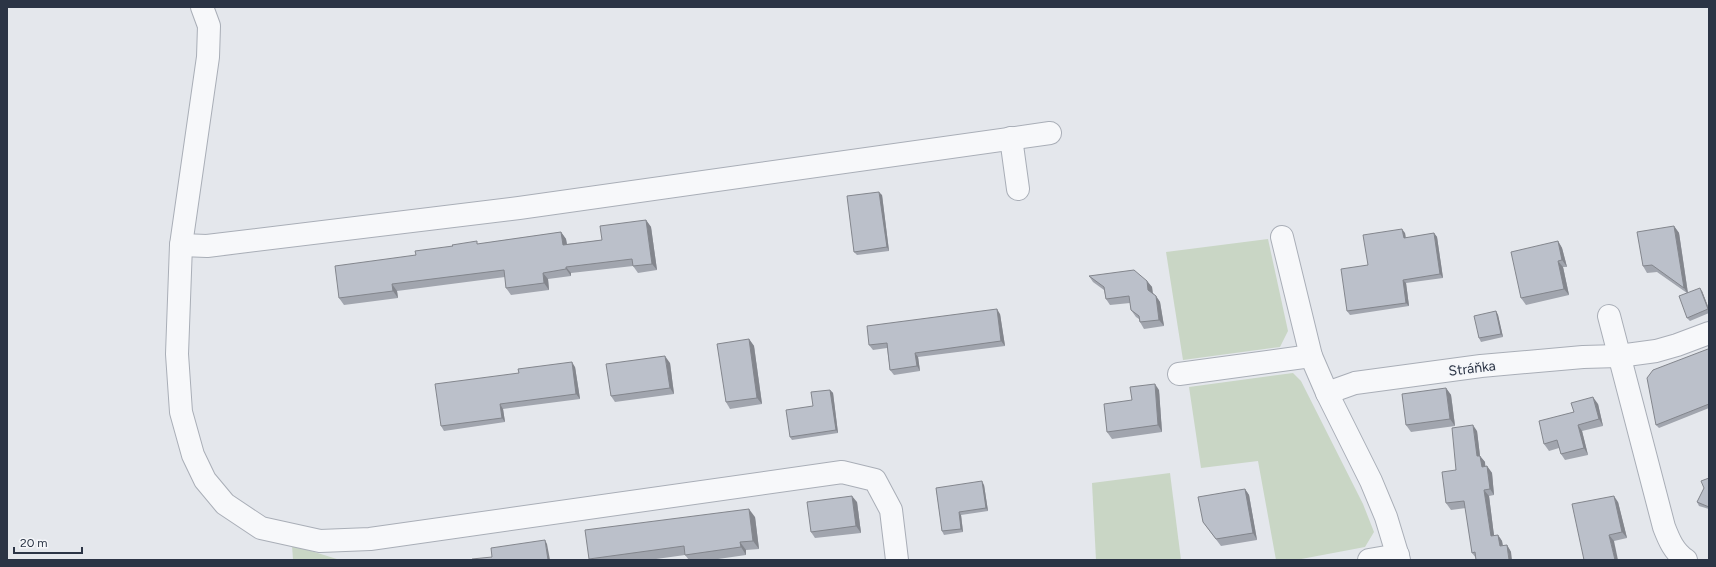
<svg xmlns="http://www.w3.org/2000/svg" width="1716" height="567" viewBox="0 0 1716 567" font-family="Figtree,sans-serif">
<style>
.green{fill:#c9d6c5}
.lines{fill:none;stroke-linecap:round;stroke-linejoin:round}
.minor-casing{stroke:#a9aeb7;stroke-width:24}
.minor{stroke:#f7f8fa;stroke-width:22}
.wall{fill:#a1a5ae}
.shaded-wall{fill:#83868d}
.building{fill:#bbc0ca;stroke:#83868d}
.labels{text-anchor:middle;stroke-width:3.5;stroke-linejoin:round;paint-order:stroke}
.street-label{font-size:14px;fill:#2b3445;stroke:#f4f6f9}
</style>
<rect width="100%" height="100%" fill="#e4e7ec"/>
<!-- green -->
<g class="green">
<path d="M 1268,239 L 1288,331 L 1280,347 L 1183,360 L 1166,252 Z"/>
<path d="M 1293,373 L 1301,381 L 1363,504 L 1374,532 L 1365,547 L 1296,560 L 1276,560 L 1258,461 L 1201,468 L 1189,387 Z"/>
<path d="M 1170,473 L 1181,560 L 1096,560 L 1092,483 Z"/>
<path d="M 292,545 L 340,560 L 293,560 Z"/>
</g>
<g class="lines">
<defs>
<g id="minor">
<path d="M 202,7 L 209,26 L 208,57 L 181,245 L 177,354 L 181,412 L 193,455 L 205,480 L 225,504 L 261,528 L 320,541 L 370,539 L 842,472 L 875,480 L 891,510 L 897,560"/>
<path d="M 1011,138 L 1018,189"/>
<path d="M 1282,237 L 1311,356 L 1327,393 L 1371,481 L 1386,517 L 1399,560"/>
<path d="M 181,245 L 207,246 L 519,208 L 1050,133"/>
<path d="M 1609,316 L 1664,527 C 1669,540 1674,552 1686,560"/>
<path d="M 1179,374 L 1311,356"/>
<path d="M 1327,393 L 1355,383 L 1481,366 L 1583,357 L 1619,356 L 1656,351 L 1677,345 L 1709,333"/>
<path d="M 1369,560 L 1398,555"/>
</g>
</defs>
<!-- minor casing -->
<use href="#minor" class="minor-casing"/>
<!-- minor -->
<use href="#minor" class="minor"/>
</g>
<!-- wall -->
<g class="wall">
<path d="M 882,195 L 889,251 L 857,255 L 854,252 Z"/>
<path d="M 646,220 L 651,227 L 657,270 L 638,273 L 633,266 L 571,273 L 571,276 L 548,279 L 549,290 L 511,295 L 506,288 L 505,277 L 397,291 L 398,298 L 344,305 L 339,298 L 416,255 L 478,244 L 561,232 L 566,239 L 567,244 L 602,240 Z"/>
<path d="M 1674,226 L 1679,233 L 1688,293 L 1702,291 L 1709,309 L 1709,313 L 1690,321 L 1687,318 L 1687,293 L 1657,272 L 1647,273 L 1643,266 Z"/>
<path d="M 1405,233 L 1406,238 L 1434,233 L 1437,237 L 1443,278 L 1406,283 L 1409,306 L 1350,315 L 1347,311 L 1368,265 Z"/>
<path d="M 1558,241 L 1562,248 L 1567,267 L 1563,267 L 1569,295 L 1526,305 L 1521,298 Z"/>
<path d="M 1089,276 L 1147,281 L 1152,287 L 1153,293 L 1156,296 L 1160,302 L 1164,326 L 1144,329 L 1140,322 L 1139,319 L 1136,317 L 1131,310 L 1130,303 L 1110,305 L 1106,299 L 1104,290 L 1093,282 Z"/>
<path d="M 1496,311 L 1498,315 L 1503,337 L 1481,342 L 1479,338 Z"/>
<path d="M 1000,314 L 1005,346 L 918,357 L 920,371 L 894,375 L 890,370 L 887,348 L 873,350 L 869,345 Z"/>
<path d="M 749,339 L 754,346 L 762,404 L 730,409 L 726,402 Z"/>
<path d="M 1709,350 L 1709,408 L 1659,428 L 1656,425 Z"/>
<path d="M 670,363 L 674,394 L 615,402 L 611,396 Z"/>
<path d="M 575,367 L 580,399 L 503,409 L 505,422 L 444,431 L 441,426 Z"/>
<path d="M 1446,388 L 1451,395 L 1455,426 L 1411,432 L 1406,425 Z"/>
<path d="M 830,390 L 833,393 L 838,433 L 792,440 L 790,437 L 813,406 Z"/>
<path d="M 1159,390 L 1162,432 L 1112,439 L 1107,432 L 1132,400 Z"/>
<path d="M 1598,404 L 1603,426 L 1582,431 L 1588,455 L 1565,460 L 1561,454 L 1559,448 L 1549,451 L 1544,444 L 1574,412 Z"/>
<path d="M 1477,431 L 1480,456 L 1485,462 L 1485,467 L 1487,466 L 1492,473 L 1494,495 L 1489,496 L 1494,536 L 1498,535 L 1502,541 L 1503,546 L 1507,545 L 1511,552 L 1476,558 L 1472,553 L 1466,508 L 1451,510 L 1446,503 L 1456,470 Z"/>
<path d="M 1709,478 L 1709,509 L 1699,506 L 1697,502 Z"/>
<path d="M 984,485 L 988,511 L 961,515 L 963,532 L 944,535 L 942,531 L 936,488 Z"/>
<path d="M 1245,489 L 1249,495 L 1257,540 L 1221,546 L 1203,522 Z"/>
<path d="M 857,502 L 861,533 L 815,538 L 811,532 Z"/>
<path d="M 1618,502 L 1627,538 L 1614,541 L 1584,560 Z"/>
<path d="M 755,517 L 759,549 L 746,550 L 746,555 L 711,560 L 689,560 L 685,555 L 649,560 L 590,560 L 589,559 Z"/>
</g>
<!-- shaded-wall -->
<g class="shaded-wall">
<path d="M 879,192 L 882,195 L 889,251 L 887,247 Z"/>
<path d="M 646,220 L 651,227 L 657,270 L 652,264 Z"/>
<path d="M 1674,226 L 1679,233 L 1688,294 L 1684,288 Z"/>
<path d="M 1402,229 L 1405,233 L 1406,242 L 1404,238 Z"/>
<path d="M 561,232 L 566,239 L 568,252 L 563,245 Z"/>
<path d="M 1434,233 L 1437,237 L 1443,278 L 1440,274 Z"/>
<path d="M 1558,241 L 1562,248 L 1567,267 L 1562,260 Z"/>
<path d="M 1558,261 L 1563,267 L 1569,295 L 1564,289 Z"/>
<path d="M 566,267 L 571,273 L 571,276 L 566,269 Z"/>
<path d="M 543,273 L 548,279 L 549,290 L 544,283 Z"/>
<path d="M 1403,280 L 1406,283 L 1409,306 L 1406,303 Z"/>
<path d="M 1147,281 L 1152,287 L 1153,297 L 1148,290 Z"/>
<path d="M 392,284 L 397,291 L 398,298 L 393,291 Z"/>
<path d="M 1700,288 L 1702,291 L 1709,309 L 1709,310 Z"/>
<path d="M 1156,296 L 1160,302 L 1164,326 L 1159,320 Z"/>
<path d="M 997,309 L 1000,314 L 1005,346 L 1001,341 Z"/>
<path d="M 1496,311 L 1498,315 L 1503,337 L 1501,334 Z"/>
<path d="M 749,339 L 754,346 L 762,404 L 757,398 Z"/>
<path d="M 915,353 L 918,357 L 920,371 L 917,366 Z"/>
<path d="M 665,356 L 670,363 L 674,394 L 670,388 Z"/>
<path d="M 572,362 L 575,367 L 580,399 L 576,394 Z"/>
<path d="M 1155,384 L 1159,390 L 1162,432 L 1158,425 Z"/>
<path d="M 1446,388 L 1451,395 L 1455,426 L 1450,419 Z"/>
<path d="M 830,390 L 833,393 L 838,433 L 836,430 Z"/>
<path d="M 1593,397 L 1598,404 L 1603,426 L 1599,419 Z"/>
<path d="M 500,404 L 503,409 L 505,422 L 502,418 Z"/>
<path d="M 1473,425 L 1477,431 L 1480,456 L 1485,462 L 1486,473 L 1482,467 L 1477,456 Z"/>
<path d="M 1578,425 L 1582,431 L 1588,455 L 1584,448 Z"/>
<path d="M 1487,466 L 1492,473 L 1494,495 L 1490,489 Z"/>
<path d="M 982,481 L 984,485 L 988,511 L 986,508 Z"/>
<path d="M 1245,489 L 1249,495 L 1257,540 L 1253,533 Z"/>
<path d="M 1484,490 L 1489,496 L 1495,543 L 1491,536 Z"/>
<path d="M 852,496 L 857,502 L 861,533 L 856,526 Z"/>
<path d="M 1614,496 L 1618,502 L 1627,538 L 1622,532 Z"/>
<path d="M 749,509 L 755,517 L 759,549 L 753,541 Z"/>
<path d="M 959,512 L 961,515 L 963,532 L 961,529 Z"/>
<path d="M 1498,535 L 1502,541 L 1504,553 L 1500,546 Z"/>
<path d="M 1609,535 L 1614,541 L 1618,560 L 1615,560 Z"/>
<path d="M 545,540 L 547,544 L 550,560 L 548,560 Z"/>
<path d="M 740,542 L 746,550 L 746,555 L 741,547 Z"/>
<path d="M 1507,545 L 1511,552 L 1512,560 L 1509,560 Z"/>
</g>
<!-- building -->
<g class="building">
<path d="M 879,192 L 887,247 L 854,252 L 847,196 Z"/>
<path d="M 646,220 L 652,264 L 633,266 L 632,259 L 566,267 L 566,269 L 543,273 L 544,283 L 506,288 L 504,270 L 392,284 L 393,291 L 339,298 L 335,266 L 416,255 L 415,251 L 453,246 L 452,245 L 477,241 L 477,244 L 561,232 L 563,245 L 602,240 L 600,226 Z"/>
<path d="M 1674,226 L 1684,288 L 1652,265 L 1643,266 L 1637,232 Z"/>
<path d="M 1402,229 L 1404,238 L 1434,233 L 1440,274 L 1403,280 L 1406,303 L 1347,311 L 1341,269 L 1368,265 L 1363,235 Z"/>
<path d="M 1558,241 L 1562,260 L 1558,261 L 1564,289 L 1521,298 L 1511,252 Z"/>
<path d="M 1134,270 L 1147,281 L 1148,290 L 1156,296 L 1159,320 L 1140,322 L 1139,316 L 1131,310 L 1129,296 L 1106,299 L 1104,287 L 1089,276 Z"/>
<path d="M 1700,288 L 1708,309 L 1687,318 L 1679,296 Z"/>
<path d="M 997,309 L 1001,341 L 915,353 L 917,366 L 890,370 L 887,343 L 869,345 L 867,326 Z"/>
<path d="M 1496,311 L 1501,334 L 1479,338 L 1474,316 Z"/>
<path d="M 749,339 L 757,398 L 726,402 L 717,344 Z"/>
<path d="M 1708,349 L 1709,350 L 1709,404 L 1656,425 L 1647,378 L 1653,370 Z"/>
<path d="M 665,356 L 670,388 L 611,396 L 606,364 Z"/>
<path d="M 572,362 L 576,394 L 500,404 L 502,418 L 441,426 L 435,384 L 519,373 L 518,369 Z"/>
<path d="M 1155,384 L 1158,425 L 1107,432 L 1104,404 L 1132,400 L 1130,387 Z"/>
<path d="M 1446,388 L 1450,419 L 1406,425 L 1402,394 Z"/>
<path d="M 830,390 L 836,430 L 790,437 L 786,410 L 813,406 L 811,392 Z"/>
<path d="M 1593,397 L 1599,419 L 1578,425 L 1584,448 L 1561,454 L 1557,440 L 1544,444 L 1539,421 L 1574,412 L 1571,403 Z"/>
<path d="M 1473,425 L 1477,456 L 1480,456 L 1482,467 L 1487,466 L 1490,489 L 1484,490 L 1491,536 L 1498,535 L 1500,546 L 1507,545 L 1509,560 L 1476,560 L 1475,552 L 1472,553 L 1464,501 L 1446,503 L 1442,472 L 1456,470 L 1452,428 Z"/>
<path d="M 1709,478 L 1709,507 L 1697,502 L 1704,488 L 1701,481 Z"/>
<path d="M 982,481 L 986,508 L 959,512 L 961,529 L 942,531 L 936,488 Z"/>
<path d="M 1245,489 L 1253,533 L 1216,539 L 1203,522 L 1198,497 Z"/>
<path d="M 852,496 L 856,526 L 811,532 L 807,502 Z"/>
<path d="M 1614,496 L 1622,532 L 1609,535 L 1615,560 L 1584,560 L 1572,504 Z"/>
<path d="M 749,509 L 753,541 L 740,542 L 741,547 L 685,555 L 684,546 L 589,559 L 585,530 Z"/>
<path d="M 545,540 L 548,560 L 472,560 L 472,559 L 492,557 L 491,548 Z"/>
</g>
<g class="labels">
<!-- street labels -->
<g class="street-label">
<text transform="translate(1472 368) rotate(-7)" y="5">Stráňka</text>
</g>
</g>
<!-- border -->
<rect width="1716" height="567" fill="none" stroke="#2b3445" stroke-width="16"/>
<!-- scale -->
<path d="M14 547v6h68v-6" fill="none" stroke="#2b3445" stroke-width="2"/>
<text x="20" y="547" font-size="12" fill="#2b3445" stroke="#f4f6f9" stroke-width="3" paint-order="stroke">20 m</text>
</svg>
